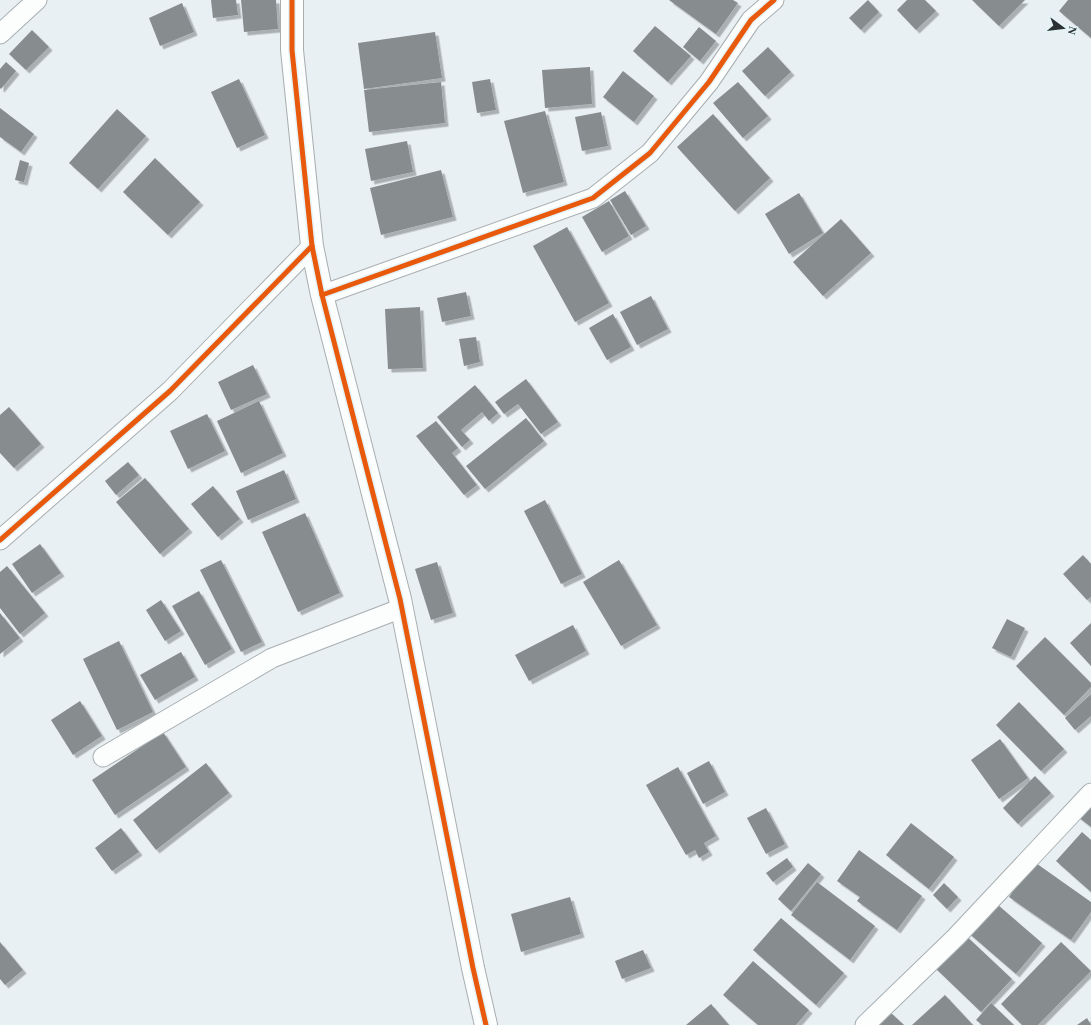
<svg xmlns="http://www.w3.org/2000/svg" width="1091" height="1025" viewBox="0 0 1091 1025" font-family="Georgia,serif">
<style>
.building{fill:#878c8e;filter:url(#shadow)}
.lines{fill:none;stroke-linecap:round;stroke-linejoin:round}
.minor-casing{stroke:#a8aeb0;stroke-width:21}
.tertiary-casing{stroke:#a8aeb0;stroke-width:24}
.minor{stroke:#fcfdfd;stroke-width:19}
.tertiary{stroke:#fcfdfd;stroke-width:22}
.cycleway-casing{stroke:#e4f3f7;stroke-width:8}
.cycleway{stroke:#e8590c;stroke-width:5}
</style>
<defs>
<filter id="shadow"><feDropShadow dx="3.5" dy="3.5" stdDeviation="0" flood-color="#0004"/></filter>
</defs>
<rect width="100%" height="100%" fill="#e8f0f3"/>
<!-- building -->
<g class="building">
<path d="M 211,0 L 236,0 L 238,15 L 213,18 Z"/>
<path d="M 241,0 L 276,0 L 278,29 L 244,32 Z"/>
<path d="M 669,0 L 733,0 L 738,3 L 716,34 Z"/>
<path d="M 868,0 L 879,12 L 861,30 L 849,18 Z"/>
<path d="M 907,0 L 925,0 L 936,11 L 916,30 L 897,10 Z"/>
<path d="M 972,0 L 1025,0 L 999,26 Z"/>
<path d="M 1068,0 L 1091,0 L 1091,38 L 1059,11 Z"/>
<path d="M 182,3 L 194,32 L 160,46 L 149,18 Z"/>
<path d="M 655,26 L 691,56 L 668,82 L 633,51 Z"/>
<path d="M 699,27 L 716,41 L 700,61 L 683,47 Z"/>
<path d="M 32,30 L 49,47 L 26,70 L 9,54 Z"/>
<path d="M 435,32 L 442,78 L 364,89 L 358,43 Z"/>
<path d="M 768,47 L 791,72 L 765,96 L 742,71 Z"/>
<path d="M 6,62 L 16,71 L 1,89 L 0,88 L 0,69 Z"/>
<path d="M 590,67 L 592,104 L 545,108 L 542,70 Z"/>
<path d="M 623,71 L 654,96 L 634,122 L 603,97 Z"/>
<path d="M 239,79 L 265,135 L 237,148 L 211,92 Z"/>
<path d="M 490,79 L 496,110 L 477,113 L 472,82 Z"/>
<path d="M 441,82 L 445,123 L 369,132 L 364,90 Z"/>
<path d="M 738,82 L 768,116 L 743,138 L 713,103 Z"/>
<path d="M 0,108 L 34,134 L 21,152 L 0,137 Z"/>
<path d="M 117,109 L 146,136 L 98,189 L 69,163 Z"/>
<path d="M 545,111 L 564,182 L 523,193 L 504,121 Z"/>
<path d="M 601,112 L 608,146 L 582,151 L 575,117 Z"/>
<path d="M 713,114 L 770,178 L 735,211 L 677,147 Z"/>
<path d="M 407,141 L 413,172 L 371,181 L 365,149 Z"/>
<path d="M 155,158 L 200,202 L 168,235 L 123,192 Z"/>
<path d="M 20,160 L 29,163 L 24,182 L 15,180 Z"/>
<path d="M 441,170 L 453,217 L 381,235 L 370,188 Z"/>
<path d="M 625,191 L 646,226 L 631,235 L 610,200 Z"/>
<path d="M 799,193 L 823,233 L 789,254 L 765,214 Z"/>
<path d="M 609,201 L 629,236 L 602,252 L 582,217 Z"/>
<path d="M 841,219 L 871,253 L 823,296 L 793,262 Z"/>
<path d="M 567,227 L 609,303 L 575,322 L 533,246 Z"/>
<path d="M 466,292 L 471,316 L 442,322 L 437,298 Z"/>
<path d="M 651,296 L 668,329 L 637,345 L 620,312 Z"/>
<path d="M 420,307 L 423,368 L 388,369 L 385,309 Z"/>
<path d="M 613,314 L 631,347 L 607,360 L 589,328 Z"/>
<path d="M 476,337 L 480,362 L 464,366 L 459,339 Z"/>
<path d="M 253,365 L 267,394 L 231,410 L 218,382 Z"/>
<path d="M 526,379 L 558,422 L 541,434 L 518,404 L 504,414 L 495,402 Z"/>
<path d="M 475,385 L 498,413 L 489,421 L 482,412 L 461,430 L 470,440 L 462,447 L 437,417 Z"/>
<path d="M 259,401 L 283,453 L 241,473 L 217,421 Z"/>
<path d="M 9,407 L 41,444 L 14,468 L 0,453 L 0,415 Z"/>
<path d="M 207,414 L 225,451 L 188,469 L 170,431 Z"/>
<path d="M 526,418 L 544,441 L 485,489 L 466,466 Z"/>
<path d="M 436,421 L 458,448 L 452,453 L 477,485 L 464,495 L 416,436 Z"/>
<path d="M 128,462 L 139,475 L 116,495 L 105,481 Z"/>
<path d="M 284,470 L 296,499 L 248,520 L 236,491 Z"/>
<path d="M 145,478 L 189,529 L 160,554 L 116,502 Z"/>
<path d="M 213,486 L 240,519 L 218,537 L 191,504 Z"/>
<path d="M 545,500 L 582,574 L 561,584 L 524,511 Z"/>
<path d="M 305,513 L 340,593 L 298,612 L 262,532 Z"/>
<path d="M 40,544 L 61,573 L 32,593 L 12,564 Z"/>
<path d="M 1083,555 L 1091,564 L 1091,597 L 1087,600 L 1063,574 Z"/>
<path d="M 221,560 L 262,642 L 241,652 L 200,570 Z"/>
<path d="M 619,560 L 657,625 L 621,646 L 583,582 Z"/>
<path d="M 437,562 L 453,613 L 431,620 L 415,569 Z"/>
<path d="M 7,566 L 45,613 L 20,634 L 0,608 L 0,572 Z"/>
<path d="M 199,591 L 232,649 L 205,665 L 172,606 Z"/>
<path d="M 161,600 L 181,631 L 165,641 L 146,610 Z"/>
<path d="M 0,613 L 20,638 L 0,654 Z"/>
<path d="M 1007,619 L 1025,628 L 1011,657 L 992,648 Z"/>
<path d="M 1091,623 L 1091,666 L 1070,643 Z"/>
<path d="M 573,625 L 586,651 L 529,681 L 515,655 Z"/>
<path d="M 1045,637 L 1091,683 L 1091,687 L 1064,715 L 1016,666 Z"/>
<path d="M 119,641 L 153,712 L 117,730 L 83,659 Z"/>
<path d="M 181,652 L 195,677 L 155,700 L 140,675 Z"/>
<path d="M 1091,694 L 1091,716 L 1075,730 L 1065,718 Z"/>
<path d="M 80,701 L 102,736 L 73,755 L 51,720 Z"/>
<path d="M 1019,702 L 1064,749 L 1041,771 L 996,725 Z"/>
<path d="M 163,732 L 186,767 L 115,815 L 92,780 Z"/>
<path d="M 1000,739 L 1028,778 L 999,799 L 971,760 Z"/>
<path d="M 709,761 L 725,792 L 703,804 L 687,773 Z"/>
<path d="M 206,763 L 229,793 L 156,850 L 133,820 Z"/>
<path d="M 678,767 L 716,836 L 704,843 L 709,852 L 699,858 L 695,850 L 686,855 L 646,785 Z"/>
<path d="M 1035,776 L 1051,793 L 1018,824 L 1003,808 Z"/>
<path d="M 1091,799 L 1091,827 L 1077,816 Z"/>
<path d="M 766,808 L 785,844 L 766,854 L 747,818 Z"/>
<path d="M 911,823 L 954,857 L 929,889 L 886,855 Z"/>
<path d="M 121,828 L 139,852 L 112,871 L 95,848 Z"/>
<path d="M 1082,832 L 1091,840 L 1091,892 L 1056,861 Z"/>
<path d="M 859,850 L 922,896 L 897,930 L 857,901 L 860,897 L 837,881 Z"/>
<path d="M 787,858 L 793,867 L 773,882 L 766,873 Z"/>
<path d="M 1033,861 L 1091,902 L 1091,912 L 1071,940 L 1009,897 Z"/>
<path d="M 808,863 L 821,874 L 791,911 L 778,899 Z"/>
<path d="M 817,882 L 875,926 L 850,960 L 791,915 Z"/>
<path d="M 944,883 L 958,897 L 947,909 L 933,895 Z"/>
<path d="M 570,897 L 581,934 L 521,952 L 511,914 Z"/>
<path d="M 991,899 L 1042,943 L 1016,974 L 965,930 Z"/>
<path d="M 781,918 L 844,973 L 816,1005 L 753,950 Z"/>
<path d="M 961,931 L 1012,979 L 981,1012 L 931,964 Z"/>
<path d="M 0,942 L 23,970 L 5,985 L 0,979 Z"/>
<path d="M 1061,942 L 1091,971 L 1038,1025 L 1022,1025 L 1001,1004 Z"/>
<path d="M 643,950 L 651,968 L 622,979 L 615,961 Z"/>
<path d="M 753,961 L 809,1010 L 796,1025 L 758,1025 L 723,995 Z"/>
<path d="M 945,995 L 973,1025 L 912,1025 Z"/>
<path d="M 991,1003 L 1014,1025 L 982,1025 L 976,1020 Z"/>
<path d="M 711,1004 L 729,1025 L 686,1025 Z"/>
<path d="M 890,1012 L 904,1025 L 878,1025 Z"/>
<path d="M 1087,1018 L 1091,1025 L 1077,1025 Z"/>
</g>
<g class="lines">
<defs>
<g id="minor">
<path d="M 0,34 L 37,0"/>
<path d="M 322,295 L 593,198 L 650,153 L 709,82 L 751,20 L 774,0"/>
<path d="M 0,540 L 170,391 L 312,246"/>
<path d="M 103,757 L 272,658 L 402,608"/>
<path d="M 865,1025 L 956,937 L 1091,793"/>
</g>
<path id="tertiary" d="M 292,0 L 292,50 L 312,246 L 322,295 L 400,599 L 473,968 L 486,1025"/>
</defs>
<!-- minor casing -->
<use href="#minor" class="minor-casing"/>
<!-- tertiary casing -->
<use href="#tertiary" class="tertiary-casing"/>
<!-- minor -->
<use href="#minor" class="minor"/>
<!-- tertiary -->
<use href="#tertiary" class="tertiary"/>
<defs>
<g id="cycleway">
<path d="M 292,0 L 292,50 L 312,246 L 322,295 L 400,599 L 473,968 L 486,1025"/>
<path d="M 322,295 L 593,198 L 650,153 L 709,82 L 751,20 L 774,0"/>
<path d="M 0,540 L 170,391 L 312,246"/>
</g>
</defs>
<!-- cycleway casing -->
<use href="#cycleway" class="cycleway-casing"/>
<!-- cycleway -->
<use href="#cycleway" class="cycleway"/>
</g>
<!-- north arrow -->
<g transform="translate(1063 28) rotate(105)" stroke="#e4f3f7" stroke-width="3" paint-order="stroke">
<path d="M0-3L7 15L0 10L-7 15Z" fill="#2b3132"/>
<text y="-6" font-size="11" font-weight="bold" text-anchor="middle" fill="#2b3132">N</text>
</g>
</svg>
